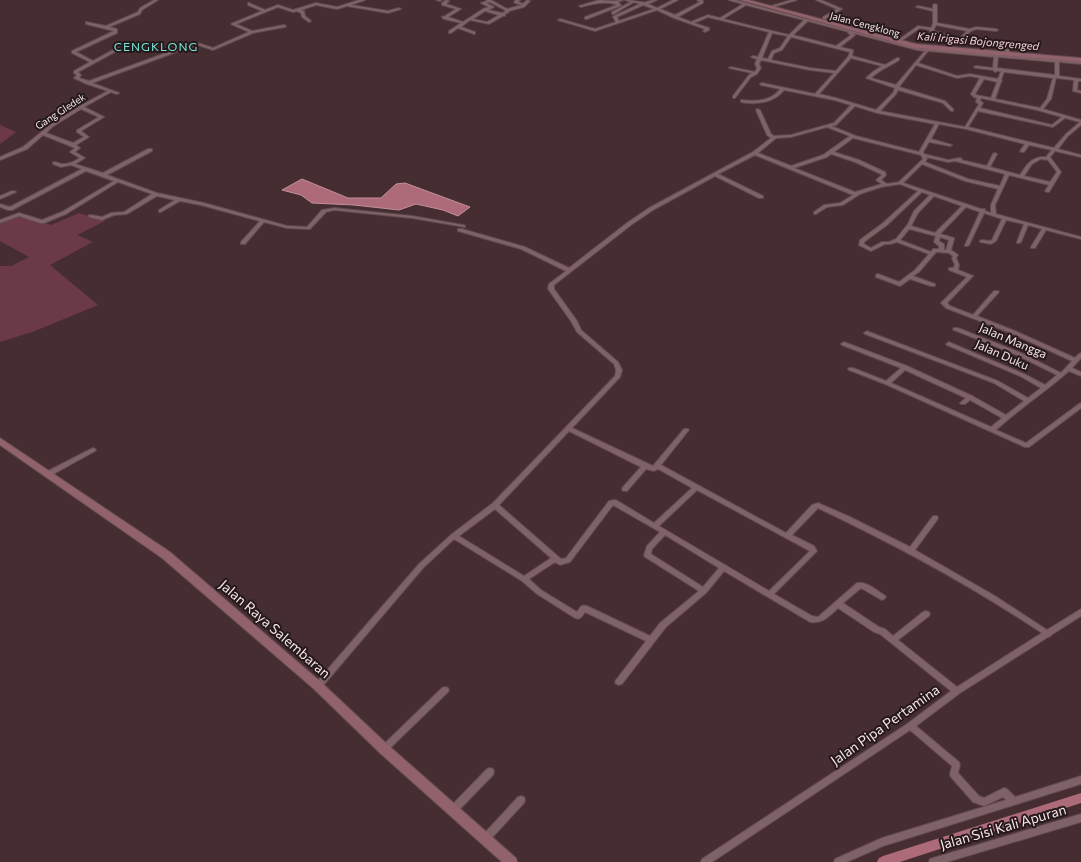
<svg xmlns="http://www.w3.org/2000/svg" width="1081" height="862" viewBox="0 0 1081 862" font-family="Commissioner,sans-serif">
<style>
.green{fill:#6b3a46}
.water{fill:#ad6b7a;stroke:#c38f9b}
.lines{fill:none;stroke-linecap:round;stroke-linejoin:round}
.canal{fill:#ad6b7a;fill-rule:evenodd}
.street-casing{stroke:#614a4f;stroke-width:2}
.secondary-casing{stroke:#614a4f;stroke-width:2}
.street{fill:#7f6267;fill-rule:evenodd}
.secondary{fill:#92626c;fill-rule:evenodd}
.labels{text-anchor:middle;stroke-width:4;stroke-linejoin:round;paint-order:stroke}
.far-street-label{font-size:10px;fill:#f6e4e7;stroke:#25191b}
.far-water-label{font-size:11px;font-style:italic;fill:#fad1d9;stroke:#25191b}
.far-quarter-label{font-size:12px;letter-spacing:1px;fill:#79e2d5;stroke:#25191b}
.street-label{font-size:12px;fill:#f6e4e7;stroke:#25191b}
.near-street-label{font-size:14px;fill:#f6e4e7;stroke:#25191b}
</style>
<rect width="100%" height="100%" fill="#462d32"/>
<!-- green -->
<g class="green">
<path d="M 0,125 L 16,132 L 0,144 Z"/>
<path d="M 19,213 L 51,225 L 79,213 L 105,221 L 77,235 L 93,242 L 50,265 L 98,305 L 35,331 L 0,342 L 0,266 L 11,266 L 29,257 L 0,241 L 0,220 Z"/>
</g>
<!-- water -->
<path class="water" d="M 302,179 L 348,198 L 381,198 L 396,184 L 405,183 L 470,207 L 458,216 L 443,210 L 416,204 L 399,210 L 354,205 L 312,203 L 301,195 L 282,190 Z"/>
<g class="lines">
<!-- canal -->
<g class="canal">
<path d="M 734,0 L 741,0 L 776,10 L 774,11 Z"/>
<path d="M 1081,793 L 1081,803 L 900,862 L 877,862 L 879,858 L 883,856 Z"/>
</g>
<defs>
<g id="street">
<path d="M 154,0 L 158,0 L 142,10 L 140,14 L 109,27 L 117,29 L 117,33 L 76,52 L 93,61 L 117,48 L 120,49 L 78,72 L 81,75 L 79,78 L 89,81 L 185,46 L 198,43 L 213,48 L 249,32 L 231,24 L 262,11 L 248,5 L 248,3 L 249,3 L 265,10 L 278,5 L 293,10 L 316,3 L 337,7 L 359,0 L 365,0 L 351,5 L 388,11 L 399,8 L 401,9 L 388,13 L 347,6 L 337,9 L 316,5 L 301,10 L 304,11 L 305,16 L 311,21 L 309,22 L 302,17 L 301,13 L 297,11 L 293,12 L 278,7 L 236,24 L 252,31 L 284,25 L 286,26 L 285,27 L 253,33 L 213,50 L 198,45 L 187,48 L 92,83 L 119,93 L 117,94 L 111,92 L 84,107 L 104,117 L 81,131 L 89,137 L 76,145 L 80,148 L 75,152 L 85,158 L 75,164 L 103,173 L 148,149 L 152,149 L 152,151 L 107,175 L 157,193 L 204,203 L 287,226 L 307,227 L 322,210 L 334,208 L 412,216 L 463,225 L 465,226 L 465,227 L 412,218 L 334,210 L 326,212 L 310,229 L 308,229 L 287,228 L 264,222 L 245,244 L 241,244 L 241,242 L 260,221 L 201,205 L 180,201 L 161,212 L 159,212 L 159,210 L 175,200 L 157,196 L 127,214 L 114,215 L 102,220 L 89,217 L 89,215 L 91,215 L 102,217 L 111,213 L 124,212 L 152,194 L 118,182 L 66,214 L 44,223 L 40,223 L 19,216 L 0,223 L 0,220 L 19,213 L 42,220 L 62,212 L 114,181 L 86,171 L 12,210 L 8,210 L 0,207 L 0,204 L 10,207 L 82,169 L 71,165 L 61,167 L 53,164 L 53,162 C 57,162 60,164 63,164 C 69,164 75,161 80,158 L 70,152 L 75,148 L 43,135 L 27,149 L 0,160 L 0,157 L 23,147 L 50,125 L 80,106 L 108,91 L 87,84 L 74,78 L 77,75 L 74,73 L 74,71 L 90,62 L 72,53 L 72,51 L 114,31 L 86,24 L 86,22 L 106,26 L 138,12 L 140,8 ZM 81,109 L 99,117 L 77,130 L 77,132 L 84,137 L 73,143 L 46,133 L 52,127 Z"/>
<path d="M 436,0 L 442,0 L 440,1 Z"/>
<path d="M 446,0 L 449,1 L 446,4 L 461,9 L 448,17 L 463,22 L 483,9 L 489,7 L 481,3 L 487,1 L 486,0 L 491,0 L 507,9 L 522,5 L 515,3 L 514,2 L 516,0 L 520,0 L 518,2 L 523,4 L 527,0 L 530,1 L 524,7 L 509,11 L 509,12 L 505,14 L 505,16 L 503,16 L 489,24 L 470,20 L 461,27 L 475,32 L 475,34 L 474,34 L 458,28 L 451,33 L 449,33 L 449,31 L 461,23 L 444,19 L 442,17 L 445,16 L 456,9 L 442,5 L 442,3 ZM 490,2 L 505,10 L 505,12 L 502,13 L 488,10 L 494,7 L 486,3 ZM 485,11 L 499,15 L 487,22 L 473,19 Z"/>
<path d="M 599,0 L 613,1 L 623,0 L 618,2 L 621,5 L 620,6 L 587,19 L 585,19 L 585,17 L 617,5 C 607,0 592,4 581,7 L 579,6 Z"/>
<path d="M 625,0 C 632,0 641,3 646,2 C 650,1 652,0 657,0 L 648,4 L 657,8 L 673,0 L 678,0 L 660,9 L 675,15 L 700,2 L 697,0 L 701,0 L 703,1 L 703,3 L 678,17 L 691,22 L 708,15 L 720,18 L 743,4 L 729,0 L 735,0 L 897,43 L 897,41 L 918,26 L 931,28 L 933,24 L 933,11 L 916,7 L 918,6 L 933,9 L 933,5 L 935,4 L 937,5 L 937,23 L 970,29 L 976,27 L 996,29 L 998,30 L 996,31 L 976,29 L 971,31 L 962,39 L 960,38 L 967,31 L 936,25 L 934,29 L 934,31 L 947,35 L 947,37 L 931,33 L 930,30 L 920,28 L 898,43 L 917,48 L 926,49 L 929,47 L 931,48 L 930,49 L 994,54 L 995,52 L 996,52 L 998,53 L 998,55 L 1081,62 L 1081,64 L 1059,62 L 1059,76 L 1081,79 L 1081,81 L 1078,81 L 1077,90 L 1081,91 L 1081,93 L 1073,91 L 1074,80 L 1056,78 L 1051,99 L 1043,109 L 1081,120 L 1081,125 L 1068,136 L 1058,149 L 1081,155 L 1081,157 L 1055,151 L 1050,157 L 1061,172 L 1049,192 L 1047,192 L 1045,191 L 1049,185 L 1009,175 L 995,205 L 996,214 L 1081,237 L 1081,239 L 1046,230 L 1035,248 L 1031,248 L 1031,247 L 1042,229 L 1028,225 L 1021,242 L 1019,243 L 1017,243 L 1017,242 L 1024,224 L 1006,220 L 996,241 L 991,244 L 980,242 L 980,241 L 982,240 L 990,241 L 992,240 L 1002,219 L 984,213 L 969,245 L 967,246 L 965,246 L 965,245 L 980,212 L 966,207 L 940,234 L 954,238 L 954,239 L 951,250 L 958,255 L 956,258 L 959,265 L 958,270 L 973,276 L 947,303 L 950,306 L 973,315 L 994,291 L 998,291 L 999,292 L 998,293 L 977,316 L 1015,331 L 1075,358 L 1079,354 L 1081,353 L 1081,358 L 1072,368 L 1081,372 L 1081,376 L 1069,371 C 1045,392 1020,408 996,430 L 1026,443 L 1079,404 L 1081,403 L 1081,408 L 1029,447 L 1025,447 L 885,384 L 849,370 L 848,369 L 849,368 L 853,368 L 886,381 L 901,368 L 842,345 L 841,344 L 844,342 L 907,366 L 970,395 L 973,396 L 974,397 L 1006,415 L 1024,401 L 994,383 L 865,334 L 864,333 L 867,331 L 869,332 L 998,381 L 1028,398 L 1041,388 L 1020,376 L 947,345 L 946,344 L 949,342 L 951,343 L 1024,374 L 1045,385 L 1057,375 L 1017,355 L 954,330 L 953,329 L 954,328 L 958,328 L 1021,353 L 1061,373 L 1072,361 L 1011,333 L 946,308 L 941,303 L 967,277 L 949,270 L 949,268 L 953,268 L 955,265 L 952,258 L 953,256 L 949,253 L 936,252 L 919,272 L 913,276 L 935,284 L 935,286 L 931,286 L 910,279 L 900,286 L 876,277 L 876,275 L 878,274 L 899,282 L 915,270 L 929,254 L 897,242 L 890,244 L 885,244 L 871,251 L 859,245 L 860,240 L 883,223 L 918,191 L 900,184 L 881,187 L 860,194 L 843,205 L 827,207 L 816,214 L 814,214 L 814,212 L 824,205 L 840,203 L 853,195 L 755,155 L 718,174 L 763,196 L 763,198 L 759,198 L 715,176 L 653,210 L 631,225 L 554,285 L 554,289 L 577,321 L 581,330 L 618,362 L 622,370 L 620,377 L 572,428 L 653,466 L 684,429 L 688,429 L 689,430 L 688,431 L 661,465 L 786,533 L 812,505 L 818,503 L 850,517 L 910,547 L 933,516 L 937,516 L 938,518 L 937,520 L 915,550 L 995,596 L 1047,630 L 1081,609 L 1081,616 L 1051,635 L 1051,636 L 1048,637 L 960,693 L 916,726 L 959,762 L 960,765 L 958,773 L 979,796 L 984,798 L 1004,788 L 1007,789 L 1015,797 L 1081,776 L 1081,784 L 883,846 L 847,862 L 834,862 L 835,859 L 882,838 L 1006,800 L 1003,797 L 984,806 L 973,802 L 951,777 L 950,774 L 952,766 L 910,730 L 712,862 L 701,862 L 702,859 L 907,724 L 951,691 L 880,634 L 874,632 L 838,608 C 829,616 823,624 810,622 L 724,571 L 706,593 L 666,627 L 622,684 L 619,685 L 616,684 L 615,682 L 616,680 L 646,641 L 585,612 C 582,616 581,620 575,618 L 537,594 L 522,581 L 454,539 L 423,568 L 321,688 L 318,689 L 315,688 L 314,686 L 315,684 L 419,564 L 452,534 L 493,503 L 615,376 L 616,370 L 614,364 L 577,332 L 571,321 L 548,289 L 549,284 L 566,271 L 521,249 L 458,231 L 458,229 L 462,229 L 525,247 L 569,268 L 627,223 L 649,208 L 753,152 L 771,138 L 767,135 L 756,110 L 757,109 L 760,110 L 771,134 L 774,136 L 791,135 L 834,123 L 851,105 L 834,100 L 784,90 C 774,103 756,105 741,102 L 741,100 L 742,100 C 755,102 772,101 780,89 L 761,85 L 760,84 L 762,83 L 815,94 L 834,73 L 810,70 L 761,60 L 759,64 L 761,68 L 757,74 L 751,77 L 735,98 L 733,98 L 733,96 L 749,75 L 752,73 L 729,68 L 731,67 L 755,72 L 757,68 L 755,64 L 757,59 L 751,57 L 753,56 L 758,57 L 769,32 L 708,17 L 694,23 L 709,28 L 709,30 L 705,32 L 703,31 L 705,29 L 674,18 L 657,10 L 595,31 L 558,20 L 560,19 L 595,29 L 616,22 L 613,17 L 614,16 L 640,4 L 634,2 L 614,14 L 612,14 L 612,12 L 631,2 ZM 643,5 L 654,9 L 619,21 L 617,17 ZM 746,5 L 804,20 L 789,35 L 723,19 ZM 808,21 L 849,32 L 848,33 L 851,35 L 836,46 L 793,35 ZM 772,33 L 788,36 L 780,48 L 772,51 L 768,59 L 762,58 ZM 853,33 L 917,50 L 925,51 L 896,85 L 871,78 C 879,70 890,66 899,60 L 899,58 L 897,58 L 885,65 L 852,56 L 853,50 L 840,47 L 854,36 L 855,35 ZM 791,37 L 850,52 L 848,57 L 836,71 L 810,68 L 771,60 L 774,53 L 782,50 ZM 928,51 L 994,57 L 993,68 L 976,66 L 974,67 L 976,68 L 993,70 L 995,72 L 997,71 L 1001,71 L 998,79 L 970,74 L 957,76 L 918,63 ZM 998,57 L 1055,62 L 1055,75 L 997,68 ZM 851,58 L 882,66 L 874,71 L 866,78 L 895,88 L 893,93 L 876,110 L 836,98 L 819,94 ZM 916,65 L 957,78 L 970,76 L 980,78 L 971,94 L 974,97 L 977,98 L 976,102 L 979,104 L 965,127 L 880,111 L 896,94 L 898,90 L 943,103 L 951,111 L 953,111 L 953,109 L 945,101 L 899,87 ZM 1004,72 L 1053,78 L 1047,99 L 1040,108 L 995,99 L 1001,82 L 1002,81 L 1001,80 ZM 984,79 L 997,82 L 991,98 L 976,95 L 975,94 ZM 981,98 L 1037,110 L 1062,117 L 1052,125 L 980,108 L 983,103 L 980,101 ZM 855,106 L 877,113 L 935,124 L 919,152 L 856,136 L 831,126 L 836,125 ZM 978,111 L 1053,127 L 1065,118 L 1080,122 L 1066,134 L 1054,148 L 968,127 ZM 939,124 L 966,129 L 1025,144 L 1020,151 L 1022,152 L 1024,152 L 1029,145 L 1052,150 L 1046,157 C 1032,156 1027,164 1020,175 L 990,167 L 997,154 L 995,153 L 993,154 L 987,166 L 961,160 L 962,159 L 960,158 L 948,160 L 924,154 L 923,152 L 929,142 L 950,146 L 952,145 L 931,139 ZM 827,127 L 850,136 L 823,155 L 791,166 L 758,153 L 776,138 L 791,137 ZM 853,138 L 921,155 L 923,159 L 899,182 L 887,184 L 881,180 L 886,175 L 885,172 L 859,160 L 834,152 ZM 831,154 L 855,162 L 881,174 L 882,175 L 876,180 L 882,184 L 855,192 L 794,168 L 827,157 ZM 926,157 L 948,162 L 955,161 L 1005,174 L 1000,186 L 968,179 L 925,162 L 927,159 ZM 1041,159 L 1048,160 L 1057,172 L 1050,182 L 1024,176 L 1032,164 ZM 922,164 L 965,181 L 998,189 L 991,205 L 991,213 L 985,211 L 985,209 L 981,209 L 903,183 ZM 922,192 L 930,195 L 914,211 L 908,224 L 896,239 L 889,242 L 882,242 L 871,248 L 864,244 L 864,242 L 887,225 ZM 934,196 L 962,206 L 935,233 L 911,226 L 918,213 ZM 909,229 L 936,236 L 934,242 L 939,246 L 939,249 L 933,249 L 931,252 L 900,240 ZM 940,237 L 949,240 L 946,250 L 944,250 L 944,244 L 939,241 ZM 905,370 L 966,398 L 960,403 L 961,404 L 965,404 L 970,400 L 1002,418 L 991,427 L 891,383 ZM 569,431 L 641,467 L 623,487 L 622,489 L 623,491 L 627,491 L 646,469 L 654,471 L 658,469 L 692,488 L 654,523 L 616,500 L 614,500 L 609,501 L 566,558 L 561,559 L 499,505 ZM 697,490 L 810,551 L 769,591 L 659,526 ZM 613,505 L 660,532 L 647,546 L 644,555 L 645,557 L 699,591 L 660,623 L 650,636 L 587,606 C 581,604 580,608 577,612 L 541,590 L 529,579 L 555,562 L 560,565 L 570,562 ZM 818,508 C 896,545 970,585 1042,633 L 957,687 L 898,640 L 929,616 L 930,614 L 929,612 L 926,611 L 923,612 L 893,636 L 885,629 L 879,627 L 843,603 L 861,588 L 880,599 L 882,600 L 884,599 L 886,597 L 884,595 C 876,590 866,581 857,583 L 818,617 L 812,616 L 774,594 L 817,551 L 814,546 L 792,535 ZM 495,509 L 551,558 L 524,576 L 459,536 ZM 665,535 L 719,568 L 703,587 L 651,554 L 652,549 Z"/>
<path d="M 791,0 L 797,0 L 770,8 L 768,7 Z"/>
<path d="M 816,0 L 821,0 L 842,9 L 825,19 L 823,19 L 823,17 L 837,9 Z"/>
<path d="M 1006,43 L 1009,44 L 1009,54 L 1007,55 L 1005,54 Z"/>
<path d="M 12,191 L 14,191 L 16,192 L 0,199 L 0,196 Z"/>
<path d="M 93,448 L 95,449 L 96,450 L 95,451 L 50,476 L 48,476 L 45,474 L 46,472 Z"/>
<path d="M 445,687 L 448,688 L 449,690 L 448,692 L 387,751 L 384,753 L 381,751 L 380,749 L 381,747 L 442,688 Z"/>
<path d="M 490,768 L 493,769 L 494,772 L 493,775 L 456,813 L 453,814 L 450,813 L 449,810 L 450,807 L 487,769 Z"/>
<path d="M 521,796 L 524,797 L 525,800 L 524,803 L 488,842 L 485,843 L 482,842 L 481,839 L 482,836 L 518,797 Z"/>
<path d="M 1081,814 L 1081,822 L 947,862 L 929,862 L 930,859 L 933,858 Z"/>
</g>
<g id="secondary">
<path d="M 740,0 L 749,0 L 916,44 L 1081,58 L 1081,62 L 916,48 Z"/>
<path d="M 0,438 L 170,552 L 322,683 L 388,745 L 516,858 L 517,862 L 502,862 L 380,753 L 314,689 L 162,558 L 0,445 Z"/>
</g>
</defs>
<!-- street casing -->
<use href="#street" class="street-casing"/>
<!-- secondary casing -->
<use href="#secondary" class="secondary-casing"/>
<!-- street -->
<use href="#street" class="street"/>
<!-- secondary -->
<use href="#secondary" class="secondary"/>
</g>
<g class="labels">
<!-- far-street labels -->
<g class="far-street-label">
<text transform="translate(865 24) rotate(15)" y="4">Jalan Cengklong</text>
<text transform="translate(60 111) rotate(-33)" y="4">Gang Gledek</text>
</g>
<!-- far-water labels -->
<g class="far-water-label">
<text transform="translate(978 41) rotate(5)" y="4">Kali Irigasi Bojongrenged</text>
</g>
<!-- far-quarter labels -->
<g class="far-quarter-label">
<text x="156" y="51">CENGKLONG</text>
</g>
<!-- street labels -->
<g class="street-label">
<text transform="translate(1013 341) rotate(23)" y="4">Jalan Mangga</text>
<text transform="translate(1002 355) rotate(24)" y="4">Jalan Duku</text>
</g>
<!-- near-street labels -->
<g class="near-street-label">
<text transform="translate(275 629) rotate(41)" y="5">Jalan Raya Salembaran</text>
<text transform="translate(885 725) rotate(-35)" y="5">Jalan Pipa Pertamina</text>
<text transform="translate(1003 827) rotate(-16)" y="5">Jalan Sisi Kali Apuran</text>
</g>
</g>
</svg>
